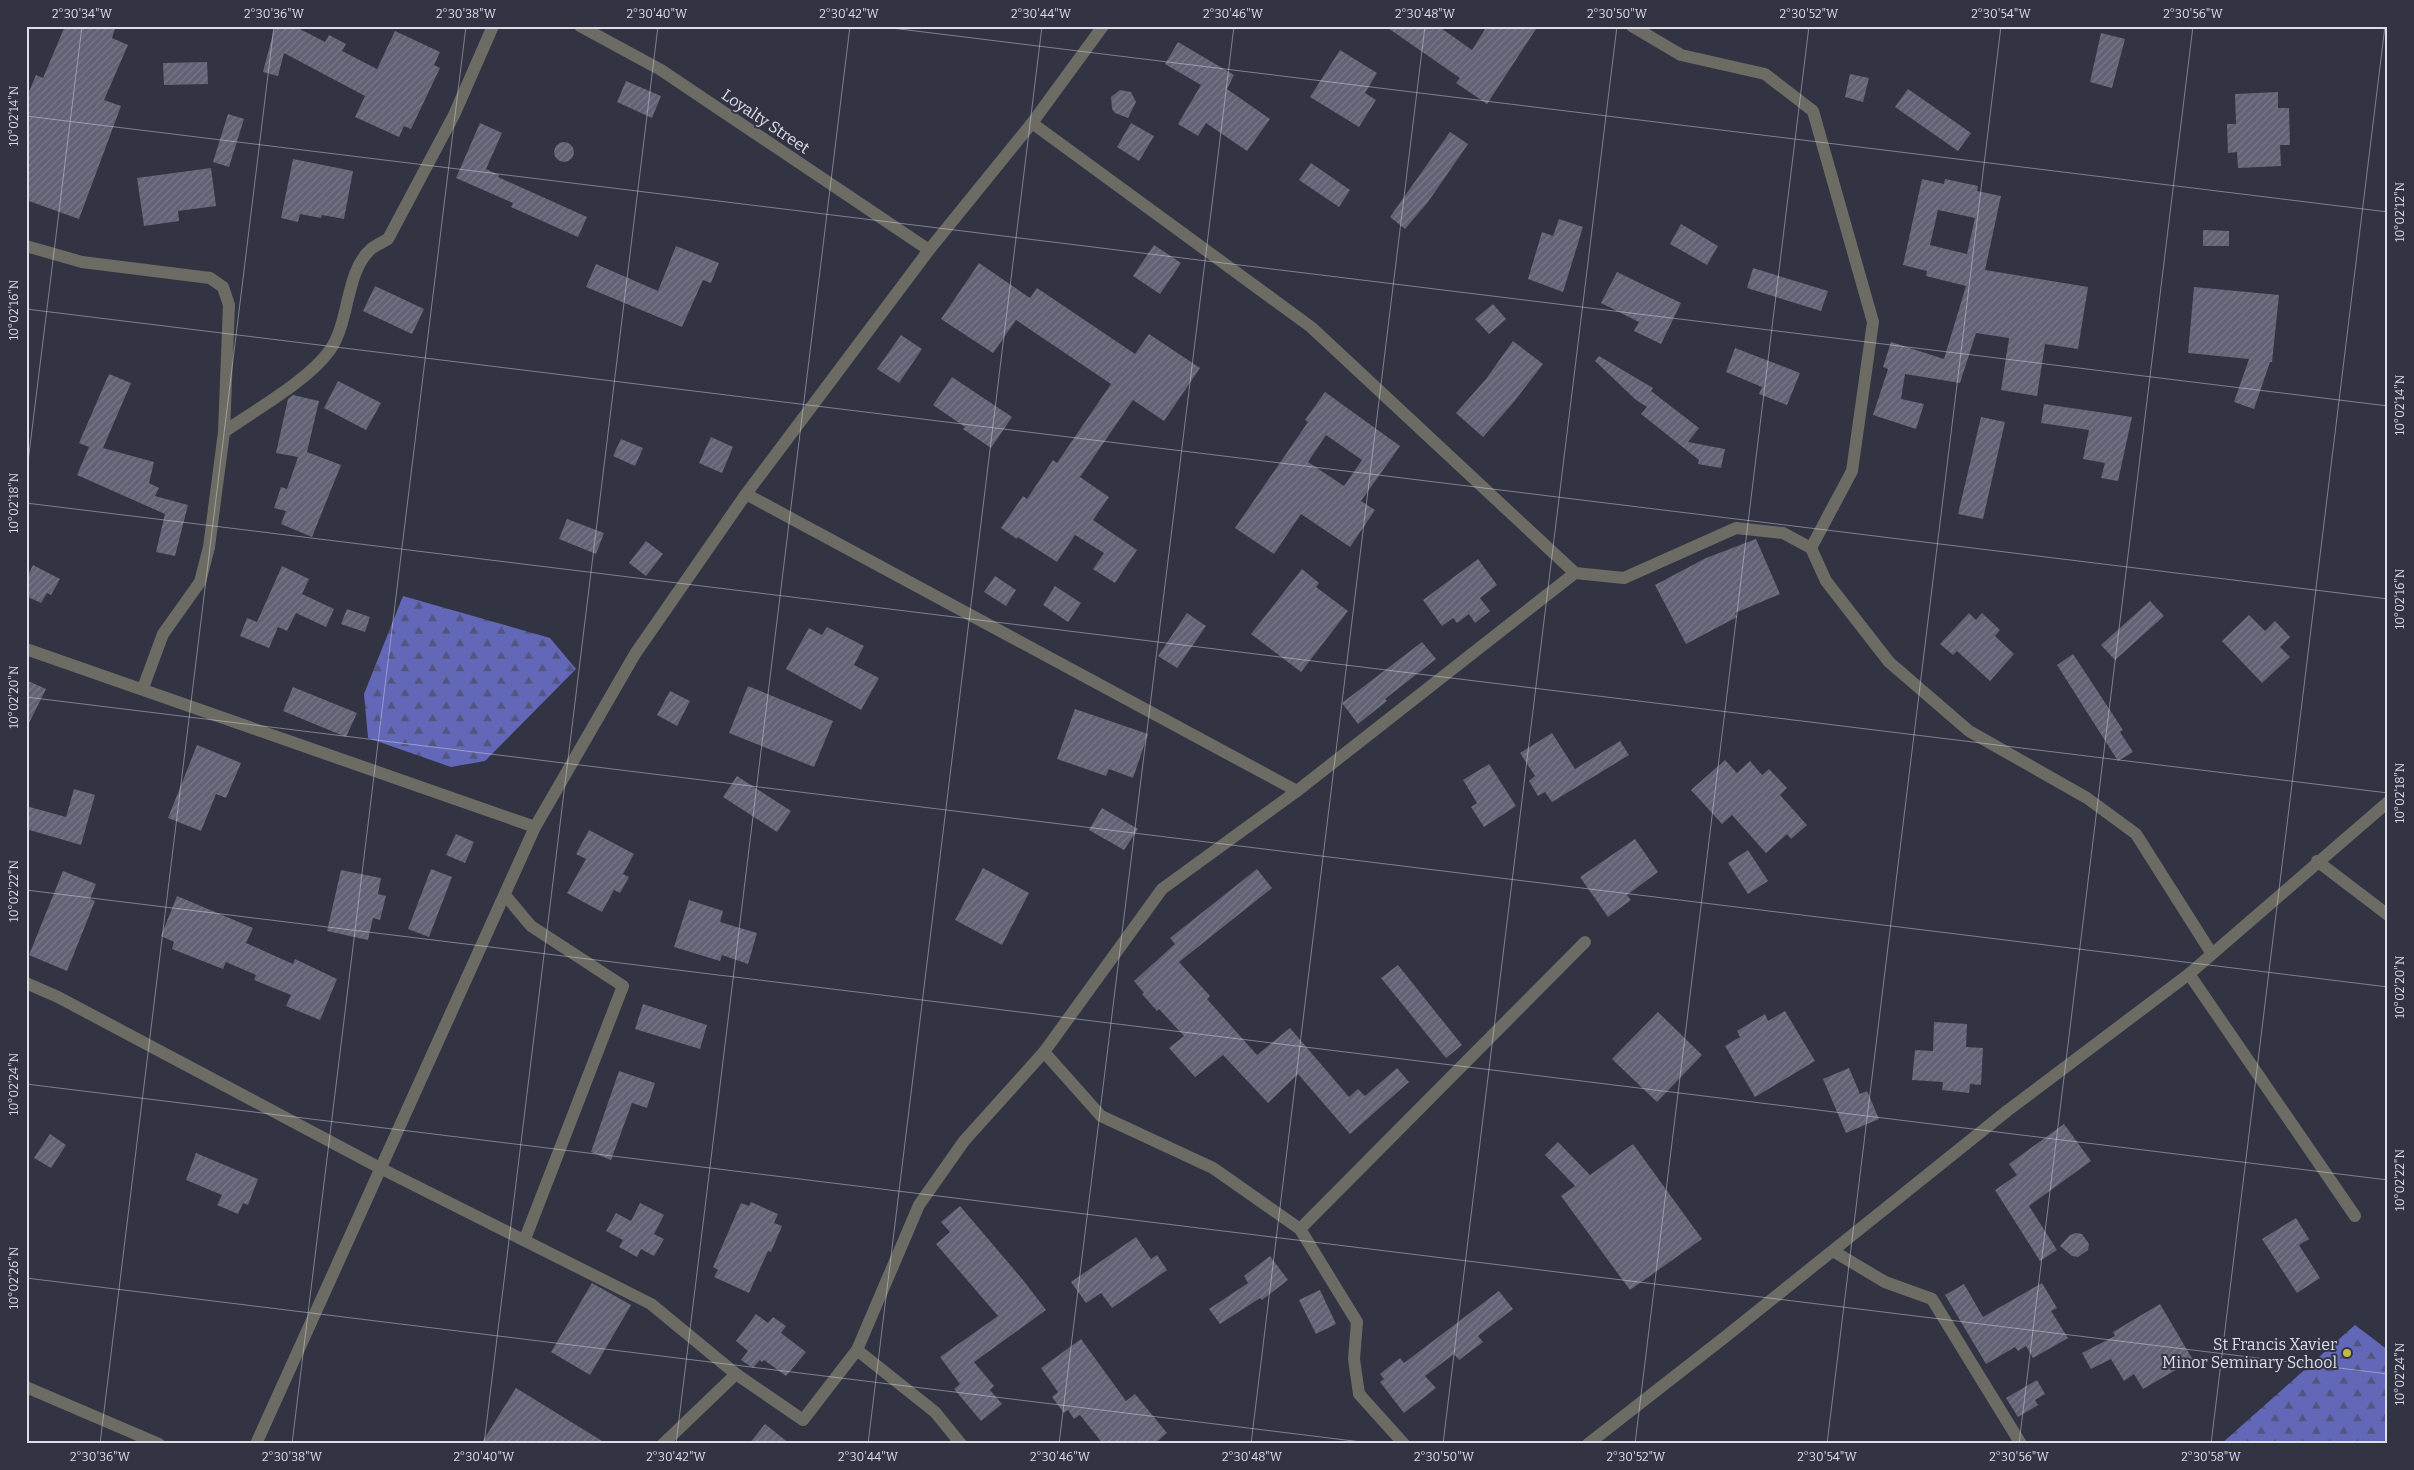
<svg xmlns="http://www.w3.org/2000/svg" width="2414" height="1470" viewBox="0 0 2414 1470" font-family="Bitter,serif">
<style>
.forest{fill:url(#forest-firs)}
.building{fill:url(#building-hatch);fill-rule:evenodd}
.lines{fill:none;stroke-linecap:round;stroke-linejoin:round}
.minor{stroke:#6d6c64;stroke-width:12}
.ticks{fill:none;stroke:#dcdee8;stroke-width:1;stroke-opacity:0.45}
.poi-dot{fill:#c4bc3e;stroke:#323444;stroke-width:2}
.labels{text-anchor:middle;stroke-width:4;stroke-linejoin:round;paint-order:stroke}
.street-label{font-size:16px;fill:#dcdee8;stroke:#323444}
.poi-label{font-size:16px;fill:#dcdee8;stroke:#323444;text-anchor:end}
.neatline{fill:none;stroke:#dcdee8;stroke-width:2}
.ticks-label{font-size:12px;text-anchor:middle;fill:#dcdee8}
</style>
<defs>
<pattern id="forest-firs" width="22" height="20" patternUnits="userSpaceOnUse" patternTransform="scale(1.25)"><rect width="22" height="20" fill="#6267b7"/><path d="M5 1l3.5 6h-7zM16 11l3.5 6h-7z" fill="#52557e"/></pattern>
<pattern id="building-hatch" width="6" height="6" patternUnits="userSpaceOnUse" patternTransform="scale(1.25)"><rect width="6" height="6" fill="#616375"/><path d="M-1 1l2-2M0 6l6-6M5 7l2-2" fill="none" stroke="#777989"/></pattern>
</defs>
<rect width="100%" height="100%" fill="#323444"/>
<!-- forest -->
<g class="forest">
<path d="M 403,596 L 550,638 L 576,669 L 485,761 L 451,767 L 368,738 L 364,694 Z"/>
<path d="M 2355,1325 L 2388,1350 L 2388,1444 L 2221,1444 Z"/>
</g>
<!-- building -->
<g class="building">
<path d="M 65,26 L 116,26 L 112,38 L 128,45 L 104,100 L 121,106 L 79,219 L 26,200 L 26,99 L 36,75 L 43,78 Z"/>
<path d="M 275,26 L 294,26 L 325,42 L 329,35 L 346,44 L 342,51 L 377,69 L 395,31 L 440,52 L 434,65 L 440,68 L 411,129 L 404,126 L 399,137 L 355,117 L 365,96 L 284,53 L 278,76 L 263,72 Z"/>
<path d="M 1385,26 L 1438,26 L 1472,50 L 1487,26 L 1538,26 L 1487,104 L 1456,83 L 1460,78 Z"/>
<path d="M 2101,33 L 2125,39 L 2112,88 L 2090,82 Z"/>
<path d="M 1178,42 L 1234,75 L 1227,89 L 1270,119 L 1247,151 L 1206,123 L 1198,136 L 1178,124 L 1201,85 L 1165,64 Z"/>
<path d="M 1340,50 L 1377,73 L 1365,93 L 1376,100 L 1359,127 L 1310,97 Z"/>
<path d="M 207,62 L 208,84 L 164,85 L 163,63 Z"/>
<path d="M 1850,74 L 1869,78 L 1863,102 L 1845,97 Z"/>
<path d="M 626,81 L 661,96 L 652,118 L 617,102 Z"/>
<path d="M 1908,89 L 1971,133 L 1958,151 L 1895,107 Z"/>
<path d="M 1120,90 L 1131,92 L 1136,102 L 1128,118 L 1115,113 L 1112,109 L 1111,97 Z"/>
<path d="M 2278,92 L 2278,108 L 2289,108 L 2290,145 L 2280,145 L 2281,166 L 2238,168 L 2237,152 L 2228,153 L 2227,124 L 2236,124 L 2235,94 Z"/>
<path d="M 228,114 L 244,119 L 229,167 L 213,162 Z"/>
<path d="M 480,123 L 502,133 L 486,169 L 499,175 L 498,177 L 587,217 L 578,237 L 511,207 L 513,203 L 456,178 Z"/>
<path d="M 1131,123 L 1154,136 L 1139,161 L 1117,147 Z"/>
<path d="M 1450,132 L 1468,144 L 1428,202 L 1405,229 L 1390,217 Z"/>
<circle cx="564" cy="152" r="10"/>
<path d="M 293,159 L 353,171 L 344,219 L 322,215 L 321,218 L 300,214 L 298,222 L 281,218 Z"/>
<path d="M 1311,163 L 1350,190 L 1339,207 L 1299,180 Z"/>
<path d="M 211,168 L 216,206 L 178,211 L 179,221 L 144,226 L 137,178 Z"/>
<path d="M 1922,179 L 1944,184 L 1945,179 L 1978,186 L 1977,191 L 2001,196 L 1985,270 L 2088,287 L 2078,349 L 2045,344 L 2037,396 L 2001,390 L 2009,338 L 1976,333 L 1960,383 L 1905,374 L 1901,399 L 1924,404 L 1916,429 L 1873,415 L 1888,369 L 1883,367 L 1891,342 L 1944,359 L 1966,286 L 1926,276 L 1927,271 L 1903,265 ZM 1938,210 L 1975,218 L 1967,254 L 1930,245 Z"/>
<path d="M 1559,219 L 1583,227 L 1563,292 L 1528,279 L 1542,232 L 1553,236 Z"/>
<path d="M 1681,224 L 1718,246 L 1707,265 L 1670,244 Z"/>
<path d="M 2203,230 L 2229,231 L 2229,246 L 2203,246 Z"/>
<path d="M 1154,245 L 1181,263 L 1160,294 L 1133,276 Z"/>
<path d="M 676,246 L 719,263 L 711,283 L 703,280 L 682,327 L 586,287 L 596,264 L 658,291 Z"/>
<path d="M 979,263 L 1030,298 L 1037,288 L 1135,354 L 1149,334 L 1200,368 L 1164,421 L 1133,400 L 1080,477 L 1109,497 L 1093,520 L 1137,550 L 1115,583 L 1093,569 L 1104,553 L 1075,535 L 1057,562 L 1018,537 L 1017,539 L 1001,528 L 1023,496 L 1027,499 L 1053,460 L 1057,463 L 1111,384 L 1016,320 L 993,353 L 941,319 Z"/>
<path d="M 1753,268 L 1828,291 L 1821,311 L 1747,288 Z"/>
<path d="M 1617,272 L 1681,303 L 1661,344 L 1634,331 L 1639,322 L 1601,303 Z"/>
<path d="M 375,286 L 424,309 L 412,334 L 363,311 Z"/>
<path d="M 2194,287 L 2279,295 L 2272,362 L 2270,362 L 2254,409 L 2234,402 L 2249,359 L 2188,353 Z"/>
<path d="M 1493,304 L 1506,319 L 1489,334 L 1475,319 Z"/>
<path d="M 901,335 L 922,349 L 899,383 L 877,369 Z"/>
<path d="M 1513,341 L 1543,364 L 1513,403 L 1483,437 L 1456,413 L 1486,379 Z"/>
<path d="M 1735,348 L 1800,373 L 1787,405 L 1759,394 L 1762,387 L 1726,372 Z"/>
<path d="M 1599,356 L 1653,388 L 1651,391 L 1699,428 L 1688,442 L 1725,449 L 1721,468 L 1698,464 L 1699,460 L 1641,414 L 1647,407 L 1636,400 L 1595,361 Z"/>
<path d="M 109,374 L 131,383 L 103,448 L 154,462 L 149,483 L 159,488 L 155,496 L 188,505 L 175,556 L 156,552 L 165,514 L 77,475 L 89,447 L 79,443 Z"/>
<path d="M 952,377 L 1012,417 L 991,448 L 963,429 L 965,427 L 933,405 Z"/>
<path d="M 338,381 L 381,403 L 366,430 L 324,408 Z"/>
<path d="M 1325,392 L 1400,446 L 1361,501 L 1375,510 L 1350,547 L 1301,514 L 1274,554 L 1235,528 L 1308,422 L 1305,420 ZM 1326,435 L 1362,460 L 1344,486 L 1308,462 Z"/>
<path d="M 293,395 L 319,401 L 307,452 L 341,465 L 312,537 L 281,524 L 286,511 L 274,508 L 281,487 L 287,489 L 298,457 L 276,453 L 288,399 Z"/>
<path d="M 2044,404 L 2132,417 L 2118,481 L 2101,478 L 2105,463 L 2083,459 L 2089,430 L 2041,423 Z"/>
<path d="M 1981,417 L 2005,422 L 1983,519 L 1958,514 Z"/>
<path d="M 711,437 L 733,447 L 722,473 L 699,463 Z"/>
<path d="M 621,439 L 643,448 L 635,466 L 613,456 Z"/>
<path d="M 567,519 L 604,533 L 596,554 L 559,539 Z"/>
<path d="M 1756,539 L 1780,594 L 1735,613 L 1737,617 L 1686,644 L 1655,585 L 1706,558 Z"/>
<path d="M 646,541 L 663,554 L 646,576 L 629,563 Z"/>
<path d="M 1478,559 L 1497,585 L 1480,598 L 1490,611 L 1475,623 L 1469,614 L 1457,623 L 1453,618 L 1442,626 L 1423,600 Z"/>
<path d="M 33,565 L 60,579 L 51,595 L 47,593 L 41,603 L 26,596 L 26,579 Z"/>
<path d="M 282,566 L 309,579 L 302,594 L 334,609 L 326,627 L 296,613 L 287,631 L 278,627 L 269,648 L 240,636 L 247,618 L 257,622 Z"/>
<path d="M 1302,569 L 1319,583 L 1316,587 L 1348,611 L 1301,672 L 1251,634 Z"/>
<path d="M 995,576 L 1016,590 L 1006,606 L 984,592 Z"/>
<path d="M 1055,586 L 1081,603 L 1068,622 L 1043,605 Z"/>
<path d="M 2150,601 L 2164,616 L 2115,660 L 2101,645 Z"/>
<path d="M 347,609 L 370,617 L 365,632 L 341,624 Z"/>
<path d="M 1187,613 L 1206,626 L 1177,668 L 1158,656 Z"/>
<path d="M 1969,613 L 1976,620 L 1982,613 L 2000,630 L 1995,636 L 2014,654 L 1990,681 L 1957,651 L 1953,655 L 1940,644 Z"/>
<path d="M 2249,615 L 2265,631 L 2275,621 L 2290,637 L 2280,647 L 2290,657 L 2262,683 L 2222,641 Z"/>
<path d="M 827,627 L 864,646 L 854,665 L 879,678 L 861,710 L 786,669 L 809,628 L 822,635 Z"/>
<path d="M 1422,642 L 1436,659 L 1385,699 L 1387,701 L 1358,724 L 1342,703 Z"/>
<path d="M 2073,654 L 2123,730 L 2120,732 L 2133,752 L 2118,761 L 2057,665 Z"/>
<path d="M 26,680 L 46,689 L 26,729 Z"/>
<path d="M 748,686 L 833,721 L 814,767 L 729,733 Z"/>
<path d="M 293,687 L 357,713 L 346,737 L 283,711 Z"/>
<path d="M 670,691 L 690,701 L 677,726 L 657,715 Z"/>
<path d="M 1075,709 L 1148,734 L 1133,778 L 1109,769 L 1106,776 L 1057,759 Z"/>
<path d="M 1552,733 L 1575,769 L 1620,741 L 1629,755 L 1552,802 L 1545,792 L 1538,796 L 1529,781 L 1535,776 L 1520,753 Z"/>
<path d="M 197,745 L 241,763 L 226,798 L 216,794 L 201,831 L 168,818 Z"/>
<path d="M 1725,760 L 1737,773 L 1750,761 L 1762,775 L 1769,769 L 1787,788 L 1780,795 L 1807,825 L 1791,839 L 1787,834 L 1766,853 L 1732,815 L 1722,824 L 1691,790 Z"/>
<path d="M 1489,764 L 1516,806 L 1484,827 L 1471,807 L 1477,803 L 1463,780 Z"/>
<path d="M 737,776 L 791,811 L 777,832 L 723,797 Z"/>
<path d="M 74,789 L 95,795 L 81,845 L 26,829 L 26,806 L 66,817 Z"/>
<path d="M 1102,808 L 1138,829 L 1124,850 L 1089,830 Z"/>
<path d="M 589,830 L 634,854 L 623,874 L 629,877 L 620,893 L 614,890 L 602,912 L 567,893 L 586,859 L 576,854 Z"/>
<path d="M 456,834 L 474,842 L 465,863 L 446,855 Z"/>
<path d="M 1635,839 L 1658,872 L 1627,895 L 1631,900 L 1608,917 L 1580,877 Z"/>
<path d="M 1748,850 L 1768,881 L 1748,894 L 1728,863 Z"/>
<path d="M 983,868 L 1029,893 L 1002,945 L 955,920 Z"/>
<path d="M 431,869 L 452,877 L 429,937 L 408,929 Z"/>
<path d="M 1257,869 L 1272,888 L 1179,962 L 1210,996 L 1207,999 L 1257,1055 L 1290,1028 L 1349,1097 L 1358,1089 L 1365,1096 L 1397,1068 L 1409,1082 L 1350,1134 L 1298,1074 L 1268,1103 L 1223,1055 L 1195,1077 L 1169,1048 L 1184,1036 L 1159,1009 L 1157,1011 L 1142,994 L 1144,993 L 1134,981 L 1175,944 L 1170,938 Z"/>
<path d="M 341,870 L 381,878 L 378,894 L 386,896 L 380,920 L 373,918 L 368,940 L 327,931 Z"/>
<path d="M 63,871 L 96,884 L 90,899 L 95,901 L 67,971 L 29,955 Z"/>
<path d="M 177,896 L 253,928 L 246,943 L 293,964 L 295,959 L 337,979 L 320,1020 L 286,1006 L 291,995 L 254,980 L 256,975 L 226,962 L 223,969 L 172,949 L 174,942 L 161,936 Z"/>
<path d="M 689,900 L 723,911 L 720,922 L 757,933 L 748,964 L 722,955 L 720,961 L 674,947 Z"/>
<path d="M 1398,965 L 1462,1045 L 1446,1058 L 1381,978 Z"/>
<path d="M 643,1004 L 707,1025 L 700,1049 L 635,1029 Z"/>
<path d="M 1785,1011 L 1815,1061 L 1755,1097 L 1725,1046 L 1740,1037 L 1737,1031 L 1765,1014 L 1768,1021 Z"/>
<path d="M 1658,1012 L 1702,1055 L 1657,1102 L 1612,1059 Z"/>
<path d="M 1934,1022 L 1967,1024 L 1966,1047 L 1983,1048 L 1981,1085 L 1970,1084 L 1969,1093 L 1942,1090 L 1943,1082 L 1912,1080 L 1915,1050 L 1933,1051 Z"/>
<path d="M 1849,1068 L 1860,1094 L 1867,1091 L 1879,1119 L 1846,1133 L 1823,1079 Z"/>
<path d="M 619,1071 L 655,1083 L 647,1108 L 632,1103 L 611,1160 L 591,1152 Z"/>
<path d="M 2064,1124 L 2091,1161 L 2029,1206 L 2057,1250 L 2040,1261 L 1995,1190 L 2017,1175 L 2009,1164 Z"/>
<path d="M 50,1134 L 66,1145 L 51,1168 L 34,1158 Z"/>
<path d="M 1558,1142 L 1590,1175 L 1633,1144 L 1702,1239 L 1630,1290 L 1561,1196 L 1575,1186 L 1545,1155 Z"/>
<path d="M 196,1153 L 258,1179 L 248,1205 L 243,1203 L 238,1214 L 217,1205 L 222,1195 L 186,1180 Z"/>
<path d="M 751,1202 L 778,1214 L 774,1223 L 782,1226 L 771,1252 L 768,1251 L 749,1293 L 714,1277 L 718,1270 L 713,1267 L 741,1203 L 749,1206 Z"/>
<path d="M 640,1203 L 664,1215 L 654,1234 L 664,1239 L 654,1256 L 641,1249 L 637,1257 L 619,1247 L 623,1240 L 606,1231 L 616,1213 L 631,1221 Z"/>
<path d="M 960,1206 L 1023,1280 L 1046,1310 L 974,1362 L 994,1386 L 990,1390 L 1002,1404 L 981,1421 L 954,1389 L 960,1384 L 940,1357 L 998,1316 L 936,1244 L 950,1232 L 941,1222 Z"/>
<path d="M 2296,1218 L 2309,1239 L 2299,1245 L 2320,1278 L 2297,1293 L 2262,1239 Z"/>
<path d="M 2076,1233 L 2082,1234 L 2089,1244 L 2088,1250 L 2078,1257 L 2072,1256 L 2060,1246 L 2070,1235 Z"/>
<path d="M 1136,1237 L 1151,1259 L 1157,1255 L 1167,1270 L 1112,1308 L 1101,1293 L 1086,1303 L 1071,1282 Z"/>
<path d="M 1270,1256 L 1288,1280 L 1262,1300 L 1260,1298 L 1220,1324 L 1209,1309 L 1248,1283 L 1244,1276 Z"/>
<path d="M 592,1283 L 631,1305 L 590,1375 L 551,1352 Z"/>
<path d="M 2042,1283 L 2057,1308 L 2051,1311 L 2068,1338 L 2033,1358 L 2026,1346 L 2018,1351 L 2015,1347 L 1986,1364 L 1945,1295 L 1964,1284 L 1983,1317 Z"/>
<path d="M 1320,1290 L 1336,1324 L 1316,1334 L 1299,1300 Z"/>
<path d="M 1499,1291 L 1513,1309 L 1478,1336 L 1483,1342 L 1459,1360 L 1454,1354 L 1425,1376 L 1436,1388 L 1404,1413 L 1380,1382 L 1384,1379 L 1380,1374 L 1400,1358 L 1404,1363 Z"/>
<path d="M 2160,1304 L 2193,1360 L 2143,1389 L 2134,1374 L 2124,1381 L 2111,1359 L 2091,1369 L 2082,1353 L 2115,1336 L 2113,1332 Z"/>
<path d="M 756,1314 L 768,1323 L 773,1317 L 786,1326 L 781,1333 L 806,1352 L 786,1376 L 764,1360 L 762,1362 L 760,1360 L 753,1368 L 741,1360 L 748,1351 L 736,1341 Z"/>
<path d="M 1081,1339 L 1126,1401 L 1135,1394 L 1167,1433 L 1154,1444 L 1103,1444 L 1080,1415 L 1074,1419 L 1068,1410 L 1064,1413 L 1052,1397 L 1058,1392 L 1041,1368 Z"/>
<path d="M 2037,1380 L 2045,1394 L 2035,1400 L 2038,1405 L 2018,1417 L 2006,1398 Z"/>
<path d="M 516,1388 L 607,1444 L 481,1444 Z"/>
<path d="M 765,1424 L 790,1444 L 749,1444 Z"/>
</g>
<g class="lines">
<!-- minor -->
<g class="minor">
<path d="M 580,26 L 661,70 L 929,250"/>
<path d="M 1632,26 L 1681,55 L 1765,74 L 1813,111 L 1873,322 L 1852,471 L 1811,548 L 1826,581 L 1889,662 L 1969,731 L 2087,798 L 2136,834 L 2212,954"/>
<path d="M 1032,123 L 1311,327 L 1575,573"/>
<path d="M 26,246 L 82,262 L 210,278 L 223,287 L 229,305 L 224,432 L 209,547 L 200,582 L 163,634 L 143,688"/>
<path d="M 224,432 C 255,410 308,381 330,350 C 350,322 345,272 371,249 C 376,245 383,242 388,239 L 454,115 L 493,26"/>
<path d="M 746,494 L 1297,791"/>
<path d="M 26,649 L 535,827"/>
<path d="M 2317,861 L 2388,915"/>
<path d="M 505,895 L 531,926 L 623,986 L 525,1239"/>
<path d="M 2189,974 L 2355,1216"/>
<path d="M 26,983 L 58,997 L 382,1169 L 651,1304 L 736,1374 L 803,1420 L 857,1350 L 919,1205 L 964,1141 L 1044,1052 L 1162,889 L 1297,791 L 1575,573 L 1624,578 L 1736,528 L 1783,533 L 1811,548"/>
<path d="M 1044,1052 L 1101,1116 L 1213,1168 L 1300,1229 L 1357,1322 L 1354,1359 L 1359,1394 L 1404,1444"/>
<path d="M 1300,1229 L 1585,942"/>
<path d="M 1833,1251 L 1885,1282 L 1932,1299 L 2021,1444"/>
<path d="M 857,1350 L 935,1412 L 961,1444"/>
<path d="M 26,1387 L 159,1444"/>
<path d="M 256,1444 L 535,827 L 635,654 L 746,494 L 929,250 L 1032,123 L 1103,26"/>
<path d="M 663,1444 L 736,1374"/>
<path d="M 1588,1444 L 1725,1337 L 2007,1111 L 2189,974 L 2388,802"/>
</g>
</g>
<!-- ticks -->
<path class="ticks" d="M 875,26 L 2388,212M 26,116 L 2388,406M 26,309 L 2388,599M 26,478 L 82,26M 26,503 L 2388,793M 26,697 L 2388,987M 26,890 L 2388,1180M 26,1084 L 2388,1374M 26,1278 L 1378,1444M 100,1444 L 274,26M 292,1444 L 466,26M 484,1444 L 658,26M 676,1444 L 850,26M 868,1444 L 1042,26M 1059,1444 L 1234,26M 1251,1444 L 1425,26M 1443,1444 L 1617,26M 1635,1444 L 1809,26M 1827,1444 L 2001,26M 2019,1444 L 2193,26M 2211,1444 L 2385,26"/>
<!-- markers -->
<circle class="poi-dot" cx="2347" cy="1353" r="5"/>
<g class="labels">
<!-- street labels -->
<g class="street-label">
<text transform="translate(766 121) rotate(34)" y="6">Loyalty Street</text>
</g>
<!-- poi labels -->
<g class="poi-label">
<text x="2337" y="1350">St Francis Xavier<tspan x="2337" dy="18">Minor Seminary School</tspan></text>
</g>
</g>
<!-- border -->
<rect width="2414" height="1470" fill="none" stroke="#323444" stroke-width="55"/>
<rect x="28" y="28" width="2358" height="1414" class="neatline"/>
<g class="ticks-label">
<text x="82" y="18">2°30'34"W</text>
<text x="274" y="18">2°30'36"W</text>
<text x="466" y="18">2°30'38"W</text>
<text x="657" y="18">2°30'40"W</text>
<text x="849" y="18">2°30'42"W</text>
<text x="1041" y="18">2°30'44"W</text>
<text x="1233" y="18">2°30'46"W</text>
<text x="1425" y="18">2°30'48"W</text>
<text x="1617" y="18">2°30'50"W</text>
<text x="1809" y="18">2°30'52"W</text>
<text x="2001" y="18">2°30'54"W</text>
<text x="2193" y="18">2°30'56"W</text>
<text transform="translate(14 116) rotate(-90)" y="4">10°02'14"N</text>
<text transform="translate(2400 212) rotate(-90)" y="4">10°02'12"N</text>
<text transform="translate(14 310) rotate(-90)" y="4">10°02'16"N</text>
<text transform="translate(2400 405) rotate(-90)" y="4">10°02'14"N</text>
<text transform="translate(14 503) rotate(-90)" y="4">10°02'18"N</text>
<text transform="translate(2400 599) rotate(-90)" y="4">10°02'16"N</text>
<text transform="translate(14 697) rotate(-90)" y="4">10°02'20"N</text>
<text transform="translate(2400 793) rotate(-90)" y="4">10°02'18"N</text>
<text transform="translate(14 891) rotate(-90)" y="4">10°02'22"N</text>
<text transform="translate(2400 987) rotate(-90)" y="4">10°02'20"N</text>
<text transform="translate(14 1084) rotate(-90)" y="4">10°02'24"N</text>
<text transform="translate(2400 1180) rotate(-90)" y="4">10°02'22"N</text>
<text transform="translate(14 1278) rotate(-90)" y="4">10°02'26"N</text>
<text transform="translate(2400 1374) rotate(-90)" y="4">10°02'24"N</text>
<text x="100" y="1461">2°30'36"W</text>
<text x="292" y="1461">2°30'38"W</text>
<text x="484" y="1461">2°30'40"W</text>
<text x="676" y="1461">2°30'42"W</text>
<text x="868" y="1461">2°30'44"W</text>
<text x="1060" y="1461">2°30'46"W</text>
<text x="1252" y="1461">2°30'48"W</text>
<text x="1444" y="1461">2°30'50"W</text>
<text x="1636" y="1461">2°30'52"W</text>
<text x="1827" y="1461">2°30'54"W</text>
<text x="2019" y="1461">2°30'56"W</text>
<text x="2211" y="1461">2°30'58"W</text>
</g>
</svg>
